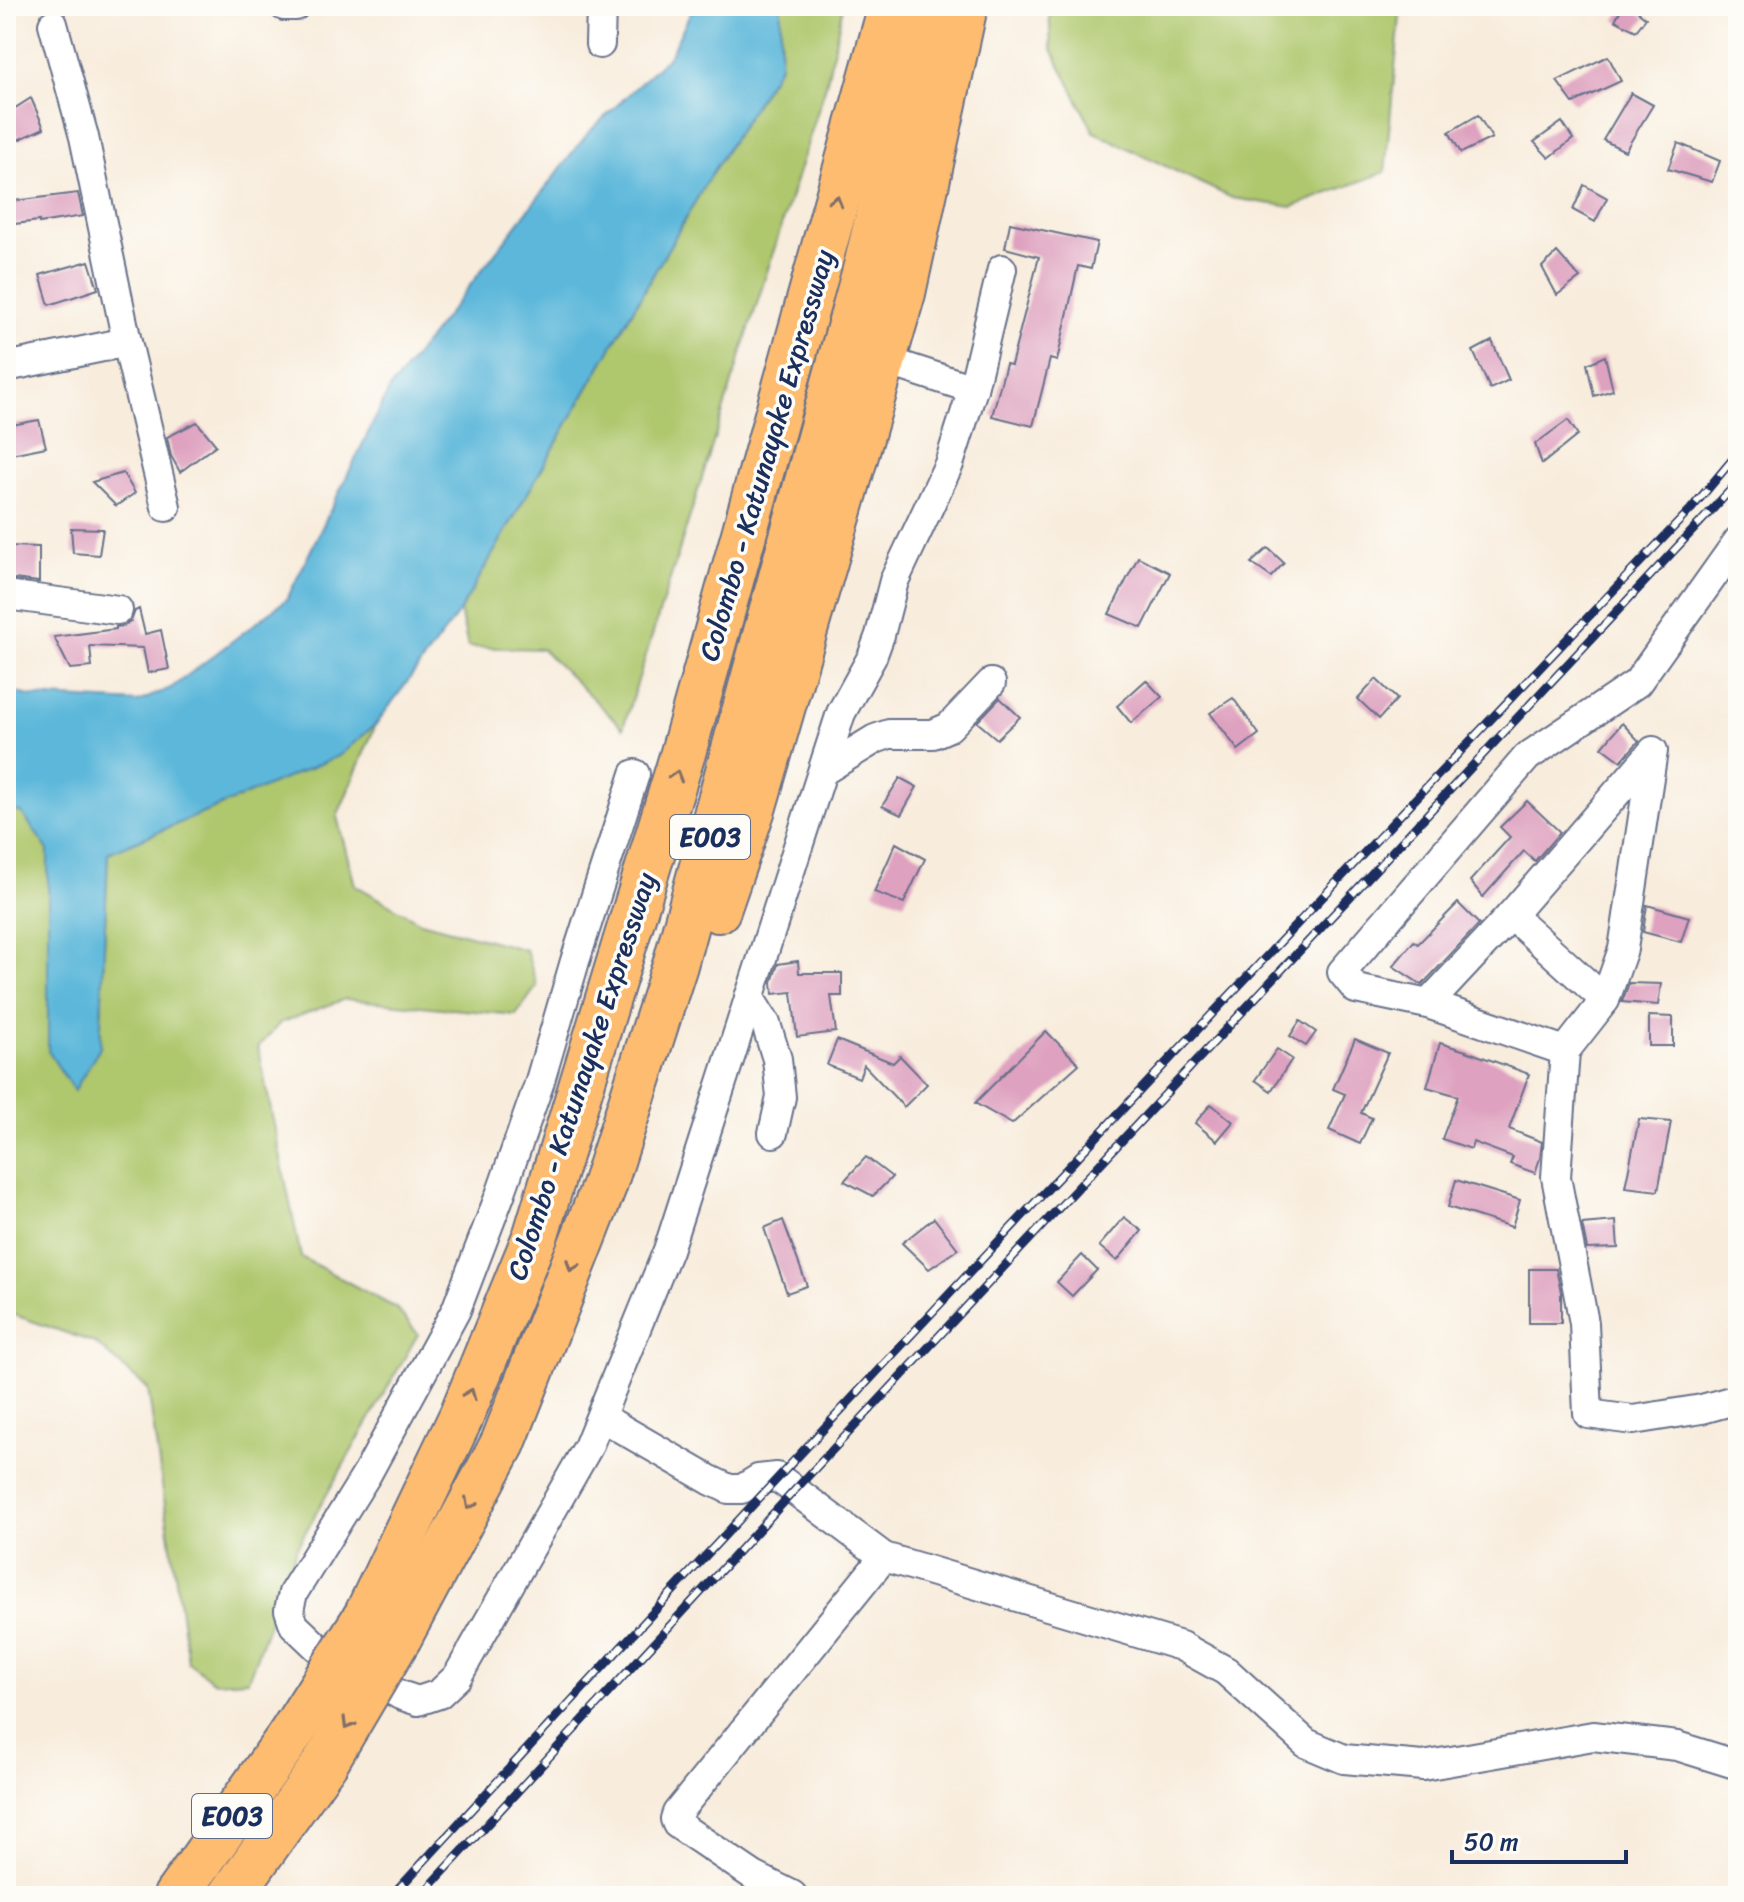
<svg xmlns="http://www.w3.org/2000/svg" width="1744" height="1902" viewBox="0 0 1744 1902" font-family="Sriracha,sans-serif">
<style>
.green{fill:#afc76d;stroke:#657b66;stroke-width:2}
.water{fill:#5cb7da;stroke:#3c739c;stroke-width:2}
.building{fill:#dea1bf}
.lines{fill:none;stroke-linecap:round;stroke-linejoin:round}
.street-casing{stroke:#68718a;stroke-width:32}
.highway-casing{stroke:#68718a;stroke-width:48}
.street{stroke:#fff;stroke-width:28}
.highway{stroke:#febc70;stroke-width:44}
.rail-casing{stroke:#1b2f5e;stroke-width:9}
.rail{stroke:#fdfcf7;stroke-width:6;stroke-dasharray:18;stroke-linecap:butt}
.highway-bridge-casing{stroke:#68718a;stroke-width:48;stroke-linecap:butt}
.highway-bridge{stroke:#febc70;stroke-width:44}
.oneway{stroke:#816e66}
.labels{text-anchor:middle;stroke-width:7;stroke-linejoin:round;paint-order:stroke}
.shield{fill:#fdfcf7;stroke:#5f6c8c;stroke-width:2}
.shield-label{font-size:26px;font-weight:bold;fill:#1b2f5e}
.street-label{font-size:28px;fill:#1b2f5e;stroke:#fdfcf7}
</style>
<rect width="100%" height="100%" fill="#fdfcf7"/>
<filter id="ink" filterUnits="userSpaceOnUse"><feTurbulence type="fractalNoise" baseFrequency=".0125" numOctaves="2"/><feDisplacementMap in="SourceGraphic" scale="16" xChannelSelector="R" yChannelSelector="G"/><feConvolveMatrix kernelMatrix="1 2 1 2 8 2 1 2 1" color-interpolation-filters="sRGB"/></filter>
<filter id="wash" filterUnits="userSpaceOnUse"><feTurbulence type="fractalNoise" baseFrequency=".006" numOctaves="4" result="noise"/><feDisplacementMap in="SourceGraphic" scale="32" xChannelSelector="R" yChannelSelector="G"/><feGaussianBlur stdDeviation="1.8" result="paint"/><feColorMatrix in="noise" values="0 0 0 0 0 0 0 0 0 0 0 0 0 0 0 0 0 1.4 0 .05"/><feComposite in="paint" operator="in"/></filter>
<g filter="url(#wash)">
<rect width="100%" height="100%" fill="#f8ecdc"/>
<!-- green -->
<g class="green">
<path d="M 781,6 L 843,6 L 826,85 L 623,728 L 542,649 L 468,647 L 460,611 L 707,181 L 780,65 Z"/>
<path d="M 1049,6 L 1401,6 L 1385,172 L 1292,207 L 1232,198 L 1094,132 L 1051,47 Z"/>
<path d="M 376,724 L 337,817 L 355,885 L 421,922 L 526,950 L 537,986 L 516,1015 L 345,999 L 280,1023 L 258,1047 L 301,1257 L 396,1308 L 418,1334 L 298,1545 L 248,1680 L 215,1682 L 188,1662 L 148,1389 L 95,1343 L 6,1312 L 6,808 L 22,813 L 48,850 L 48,1050 L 74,1090 L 100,1047 L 108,853 L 338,756 Z"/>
</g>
<!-- water -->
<path class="water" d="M 694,6 L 781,6 L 780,65 L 707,181 L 460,611 L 376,724 L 339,756 L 108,853 L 100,1047 L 74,1091 L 48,1051 L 48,850 L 22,813 L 6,808 L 6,690 L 30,696 L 138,702 L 171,688 L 287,599 L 389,390 L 588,133 L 670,55 Z"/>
<g id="blocks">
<!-- building -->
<g class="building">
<path d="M 1623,6 L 1631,6 L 1646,18 L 1636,31 L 1615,20 Z"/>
<path d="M 1608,56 L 1621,81 L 1573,103 L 1557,81 Z"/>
<path d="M 1631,93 L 1653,105 L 1625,151 L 1603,140 Z"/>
<path d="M 31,98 L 44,128 L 18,140 L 9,112 Z"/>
<path d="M 1478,115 L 1492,138 L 1461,153 L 1449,132 Z"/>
<path d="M 1562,122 L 1573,139 L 1549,158 L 1534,142 Z"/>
<path d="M 1678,143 L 1720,161 L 1712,182 L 1668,169 Z"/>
<path d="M 1584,185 L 1607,198 L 1595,222 L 1573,210 Z"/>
<path d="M 78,193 L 83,216 L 39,223 L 39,221 L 6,225 L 6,202 Z"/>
<path d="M 1010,223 L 1097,242 L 1091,269 L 1078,266 L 1057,361 L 1050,359 L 1033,426 L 992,416 L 1006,364 L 1011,365 L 1039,257 L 1005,248 Z"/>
<path d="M 1557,252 L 1580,278 L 1557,295 L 1542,267 Z"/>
<path d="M 89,261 L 98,289 L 49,305 L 40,275 Z"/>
<path d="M 1492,341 L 1509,380 L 1490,389 L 1473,351 Z"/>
<path d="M 1605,356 L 1613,390 L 1594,396 L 1587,364 Z"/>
<path d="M 39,420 L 46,447 L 6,455 L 6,426 Z"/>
<path d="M 1568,420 L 1578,435 L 1542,464 L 1535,444 Z"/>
<path d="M 197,422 L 216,445 L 180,472 L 171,456 L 167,437 Z"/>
<path d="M 123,473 L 135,493 L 116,506 L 92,482 Z"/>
<path d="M 71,528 L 103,529 L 99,555 L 73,553 Z"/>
<path d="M 6,546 L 39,547 L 39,582 L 6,578 Z"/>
<path d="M 1268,548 L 1284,563 L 1271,577 L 1251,563 Z"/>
<path d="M 1138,557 L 1170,573 L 1142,628 L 1109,614 Z"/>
<path d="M 139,609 L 145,634 L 161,630 L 169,669 L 148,673 L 143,648 L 90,646 L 92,667 L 70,669 L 54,637 L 116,629 L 116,627 L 124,626 L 131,621 L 135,611 Z"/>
<path d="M 1376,679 L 1397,699 L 1379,719 L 1358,699 Z"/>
<path d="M 1146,680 L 1162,697 L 1131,723 L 1117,706 Z"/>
<path d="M 1000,698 L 1020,717 L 997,739 L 977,722 Z"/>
<path d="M 1233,698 L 1259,734 L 1238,750 L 1210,713 Z"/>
<path d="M 1622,723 L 1639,741 L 1621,761 L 1602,747 Z"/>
<path d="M 900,778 L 917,787 L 901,815 L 882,806 Z"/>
<path d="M 1527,801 L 1560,832 L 1535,861 L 1524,851 L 1483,897 L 1470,881 L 1510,837 L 1500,827 Z"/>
<path d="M 896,843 L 925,859 L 904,903 L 874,892 Z"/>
<path d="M 1458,903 L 1479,924 L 1422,985 L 1393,966 L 1414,941 L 1418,944 Z"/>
<path d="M 1647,905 L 1689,917 L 1681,942 L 1643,932 Z"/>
<path d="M 798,961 L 799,973 L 842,973 L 842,996 L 831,996 L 836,1032 L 797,1037 L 792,992 L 773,994 L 772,982 L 778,964 Z"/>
<path d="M 1629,983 L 1661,984 L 1658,1005 L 1622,1002 Z"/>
<path d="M 1649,1016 L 1673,1017 L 1673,1046 L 1649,1046 Z"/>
<path d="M 1300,1021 L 1316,1032 L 1306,1046 L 1290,1036 Z"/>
<path d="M 1046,1031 L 1079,1064 L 1012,1124 L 975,1103 Z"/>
<path d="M 1355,1039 L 1388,1053 L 1361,1113 L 1372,1118 L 1360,1144 L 1329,1130 L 1345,1094 L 1333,1089 Z"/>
<path d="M 837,1040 L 893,1063 L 900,1056 L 927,1084 L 904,1107 L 864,1065 L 859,1078 L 827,1065 Z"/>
<path d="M 1440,1043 L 1466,1051 L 1529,1074 L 1509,1129 L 1542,1142 L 1540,1158 L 1535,1173 L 1510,1164 L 1513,1157 L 1473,1142 L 1471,1149 L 1442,1139 L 1458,1096 L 1427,1087 Z"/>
<path d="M 1277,1049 L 1292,1059 L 1271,1091 L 1255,1080 Z"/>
<path d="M 1211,1104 L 1233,1122 L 1217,1141 L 1195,1123 Z"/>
<path d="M 1639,1119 L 1671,1122 L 1658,1191 L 1625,1187 Z"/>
<path d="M 866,1157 L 892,1177 L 873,1196 L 844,1181 Z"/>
<path d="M 1456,1180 L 1520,1200 L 1512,1227 L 1448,1207 Z"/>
<path d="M 1124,1217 L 1142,1231 L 1117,1261 L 1099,1246 Z"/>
<path d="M 934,1218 L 958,1249 L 929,1269 L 902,1243 Z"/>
<path d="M 783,1220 L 807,1286 L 787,1293 L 764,1228 Z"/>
<path d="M 1616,1221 L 1618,1248 L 1587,1249 L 1582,1224 Z"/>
<path d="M 1082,1255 L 1097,1270 L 1072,1296 L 1057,1282 Z"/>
<path d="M 1529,1269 L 1556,1269 L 1561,1292 L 1561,1323 L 1529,1323 Z"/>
</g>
</g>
</g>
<g filter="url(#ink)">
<use href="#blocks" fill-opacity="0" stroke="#68718a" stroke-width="2"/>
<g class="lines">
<defs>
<g id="street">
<path d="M 284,6 L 295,6"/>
<path d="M 53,24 L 84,137 L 127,342 L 166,507"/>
<path d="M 600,44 L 601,6"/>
<path d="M 902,366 L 973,389"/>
<path d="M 6,367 L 127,342"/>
<path d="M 6,595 L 118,610"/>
<path d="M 823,771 L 875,739 L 889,734 L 933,734 L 949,727 L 991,683"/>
<path d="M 635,774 L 575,961 L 539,1084 L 500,1195 L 456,1310 L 367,1474 L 293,1593 L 289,1610 L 294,1625 L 317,1647 L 400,1695 L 418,1701 L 439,1694 L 457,1677 L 588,1447 L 668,1250 L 841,713 L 872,657 L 880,635 L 894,581 L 949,464 L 973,389 L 1002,269"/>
<path d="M 1511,915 L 1605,1000"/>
<path d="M 749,997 L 766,1024 L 777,1059 L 781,1097 L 773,1133"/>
<path d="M 1428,1004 L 1511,915 L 1653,751 L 1623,949 L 1605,1000 L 1565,1051 L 1556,1177 L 1584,1323 L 1588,1414 L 1633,1420 L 1702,1409 L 1738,1399"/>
<path d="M 1565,1051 L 1428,1004 L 1356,989 L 1342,972 L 1527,757 L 1637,683 L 1738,541"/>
<path d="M 601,1417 L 710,1480 L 729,1489 L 742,1489 L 758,1479 L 777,1477 L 884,1557 L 1181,1646 L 1226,1671 L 1306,1743 L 1344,1759 L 1423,1766 L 1593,1736 L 1677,1746 L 1738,1765"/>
<path d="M 792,1895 L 754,1876 L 677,1824 L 675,1819 L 677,1813 L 884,1557"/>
</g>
<g id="highway">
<path d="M 718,910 L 754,806 L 903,293 L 965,6"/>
<path d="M 366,1616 L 461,1417 L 536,1234 L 683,753 L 891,6"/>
<path d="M 400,1636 L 503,1443 L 604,1186 L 675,965 L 866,266 L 929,6"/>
<path d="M 176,1896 L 289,1737"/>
<path d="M 231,1896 L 325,1763"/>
</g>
</defs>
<!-- street casing -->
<use href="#street" class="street-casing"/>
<!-- highway casing -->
<use href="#highway" class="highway-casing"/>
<!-- street -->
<use href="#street" class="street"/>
<!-- highway -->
<use href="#highway" class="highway"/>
<defs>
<g id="rail">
<path d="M 392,1896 C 820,1429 1254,967 1691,509 L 1738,453"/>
<path d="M 421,1896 L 794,1491 L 1738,482"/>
</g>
</defs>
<!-- rail casing -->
<use href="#rail" class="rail-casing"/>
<!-- rail -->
<use href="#rail" class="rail"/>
<defs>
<g id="highway-bridge">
<path d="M 289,1737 L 366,1616"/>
<path d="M 325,1763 L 400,1636"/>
</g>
</defs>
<!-- highway-bridge casing -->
<use href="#highway-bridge" class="highway-bridge-casing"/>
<!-- highway-bridge -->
<use href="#highway-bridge" class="highway-bridge"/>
</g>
<!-- one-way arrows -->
<defs><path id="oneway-chevron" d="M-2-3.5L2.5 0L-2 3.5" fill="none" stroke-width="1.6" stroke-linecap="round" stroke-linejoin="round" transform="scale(2)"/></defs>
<g class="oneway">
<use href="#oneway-chevron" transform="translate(836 201) rotate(-74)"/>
<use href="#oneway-chevron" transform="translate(676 776) rotate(-73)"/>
<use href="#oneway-chevron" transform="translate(572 1266) rotate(111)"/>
<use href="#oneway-chevron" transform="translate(470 1394) rotate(-68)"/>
<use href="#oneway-chevron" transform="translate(470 1504) rotate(118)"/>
<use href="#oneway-chevron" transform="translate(348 1724) rotate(121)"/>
</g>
</g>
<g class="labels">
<!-- shield labels -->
<g class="shield">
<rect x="670" y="815" width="80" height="44" rx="6"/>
<rect x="192" y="1794" width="80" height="44" rx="6"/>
</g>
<g class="shield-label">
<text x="710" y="846">E003</text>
<text x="232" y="1825">E003</text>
</g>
<!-- street labels -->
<g class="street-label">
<text transform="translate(766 455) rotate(-74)" y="10">Colombo - Katunayake Expressway</text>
<text transform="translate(581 1076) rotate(-72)" y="10">Colombo - Katunayake Expressway</text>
</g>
</g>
<!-- margin -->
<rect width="1744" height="1902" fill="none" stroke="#fdfcf7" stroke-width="32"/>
<!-- scale -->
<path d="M1452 1850v12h174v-12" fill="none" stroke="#1b2f5e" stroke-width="4"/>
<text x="1464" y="1850" font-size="24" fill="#1b2f5e" stroke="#fdfcf7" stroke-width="6" paint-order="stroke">50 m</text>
</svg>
